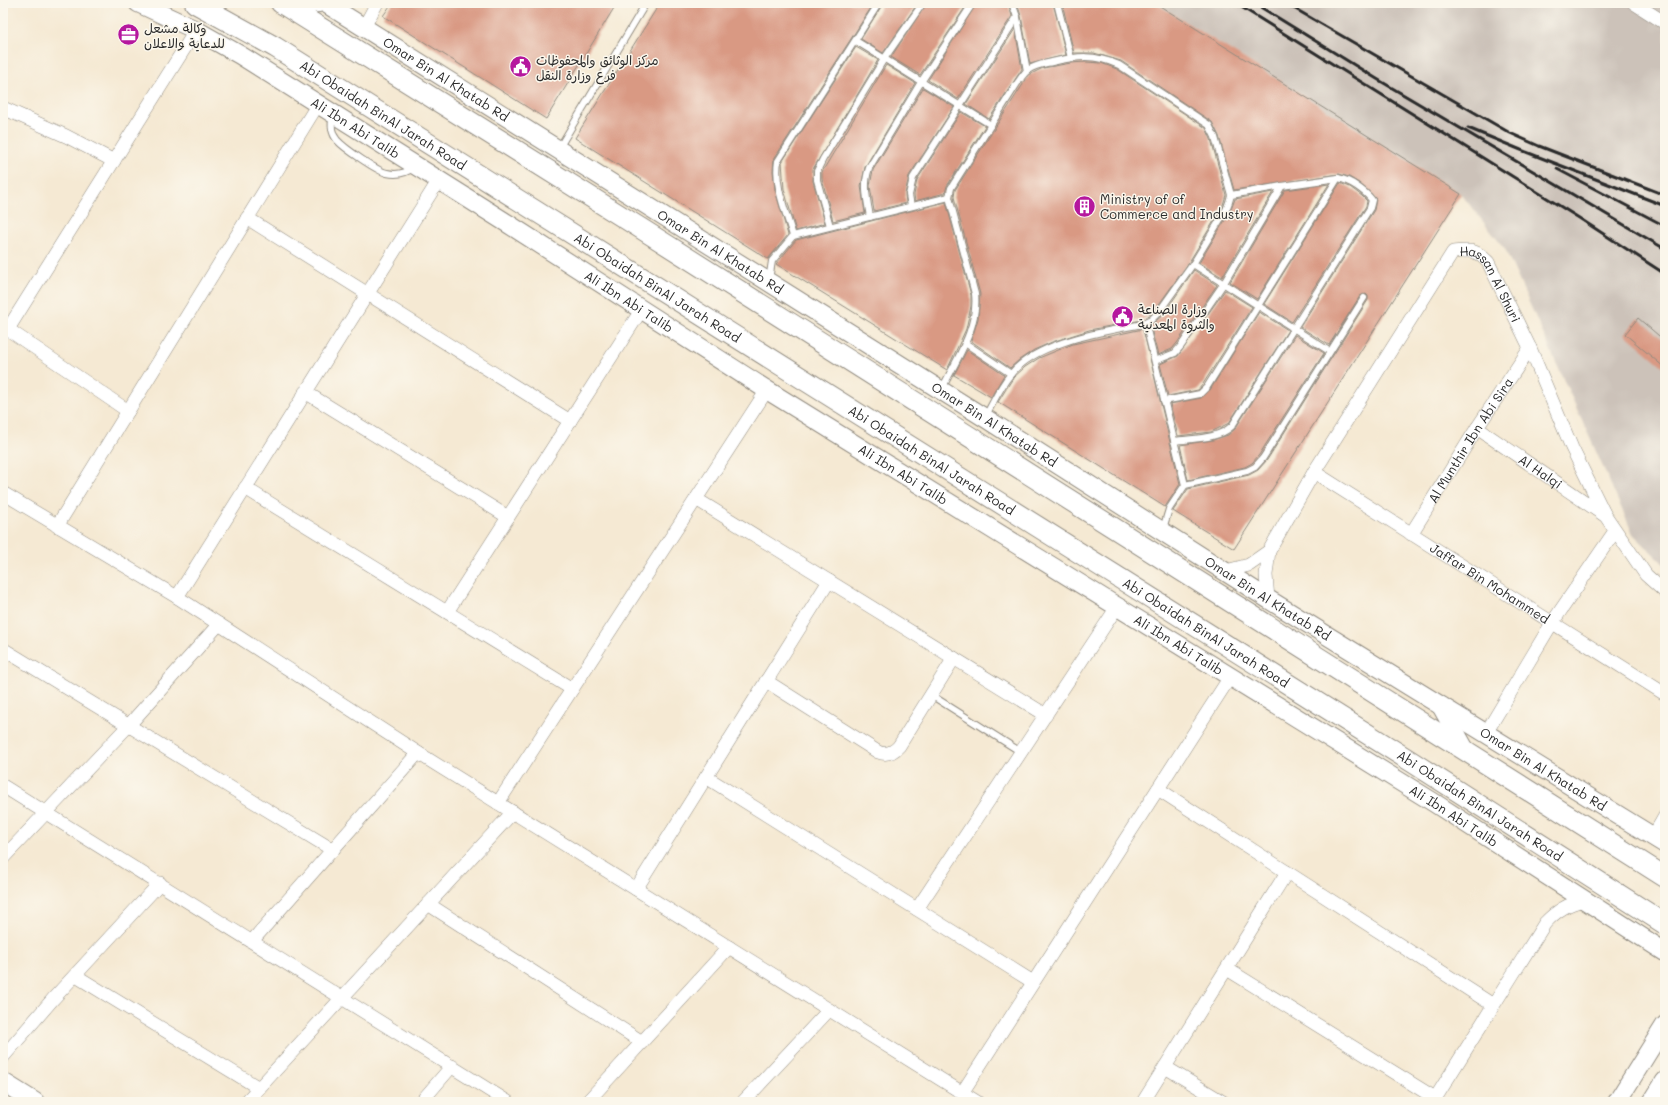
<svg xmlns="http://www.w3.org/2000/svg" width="1668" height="1105" viewBox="0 0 1668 1105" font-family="Mali,'Playpen Sans Arabic',sans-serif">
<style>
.industrial{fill:#ccc2b9}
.building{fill:#d99983}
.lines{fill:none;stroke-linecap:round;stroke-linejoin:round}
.lane-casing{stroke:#908a7f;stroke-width:8}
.street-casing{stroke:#908a7f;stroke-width:14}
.secondary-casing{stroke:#908a7f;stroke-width:20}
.primary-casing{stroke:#908a7f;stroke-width:22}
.lane{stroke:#fff;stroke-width:6}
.street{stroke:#fff;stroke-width:13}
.secondary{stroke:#fff;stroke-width:18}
.primary{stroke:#fff;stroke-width:20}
.rail{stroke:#2b2b2b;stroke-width:3}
.labels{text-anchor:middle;stroke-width:3;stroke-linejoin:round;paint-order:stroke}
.poi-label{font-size:13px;fill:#2b2b2b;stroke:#fbf7ec;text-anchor:start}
.street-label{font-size:13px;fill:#2b2b2b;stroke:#fbf7ec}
</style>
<rect width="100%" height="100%" fill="#fbf7ec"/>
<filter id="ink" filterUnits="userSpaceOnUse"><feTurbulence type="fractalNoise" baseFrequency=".025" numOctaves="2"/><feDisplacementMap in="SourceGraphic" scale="8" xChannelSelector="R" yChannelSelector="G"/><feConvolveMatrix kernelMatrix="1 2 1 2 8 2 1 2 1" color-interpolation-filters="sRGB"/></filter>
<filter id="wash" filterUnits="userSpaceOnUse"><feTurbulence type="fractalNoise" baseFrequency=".012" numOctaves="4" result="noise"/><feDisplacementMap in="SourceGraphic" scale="16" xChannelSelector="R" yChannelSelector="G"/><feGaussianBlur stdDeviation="0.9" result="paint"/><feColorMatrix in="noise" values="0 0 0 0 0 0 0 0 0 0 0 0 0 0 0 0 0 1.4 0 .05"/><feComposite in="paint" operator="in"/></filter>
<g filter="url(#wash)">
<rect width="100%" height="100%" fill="#f5e9d3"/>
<!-- industrial -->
<path class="industrial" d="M 1155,3 L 1665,3 L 1665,565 L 1633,534 L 1505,249 L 1461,194 Z"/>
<g id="blocks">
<!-- building -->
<g class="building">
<path d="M 392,3 L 617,3 L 546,119 L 383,16 Z"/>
<path d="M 660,3 L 874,3 L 774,159 L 773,171 L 775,190 L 788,235 L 768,259 L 575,138 Z"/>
<path d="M 883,3 L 918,3 L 883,53 L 861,39 Z"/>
<path d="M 927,3 L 968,3 L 920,75 L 891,57 Z"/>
<path d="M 977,3 L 1008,3 L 1012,16 L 958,99 L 928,80 Z"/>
<path d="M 1017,3 L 1053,3 L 1066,55 L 1030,64 L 1021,16 Z"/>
<path d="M 1062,3 L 1155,3 L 1461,194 L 1234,549 L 1173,511 L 1188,489 L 1249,475 L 1258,470 L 1267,460 L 1368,300 L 1368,296 L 1366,294 L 1360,296 L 1329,345 L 1300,327 L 1374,210 L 1376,199 L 1359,183 L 1349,177 L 1339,174 L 1234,190 L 1219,136 L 1212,122 L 1121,61 L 1094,53 L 1074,53 Z"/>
<path d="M 1015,29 L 1022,69 L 989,119 L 966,104 Z"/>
<path d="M 856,47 L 878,60 L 813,169 L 813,181 L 825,223 L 796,231 L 784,189 L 782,162 Z"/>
<path d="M 1086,62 L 1101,63 L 1117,69 L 1206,128 L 1211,139 L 1226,195 L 1222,208 L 1189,262 L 1155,310 L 1148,316 L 1142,320 L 1089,330 L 1052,342 L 1034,350 L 1019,360 L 1010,368 L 971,341 L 978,319 L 980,294 L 954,197 L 955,190 L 1029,75 L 1043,68 L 1071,63 Z"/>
<path d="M 886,65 L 915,83 L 865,167 L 861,186 L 865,213 L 833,221 L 822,179 L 822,172 Z"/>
<path d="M 923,88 L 954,107 L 909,176 L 905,194 L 906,203 L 874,211 L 870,186 L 873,170 Z"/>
<path d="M 961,112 L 985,126 L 947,186 L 945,193 L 915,201 L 914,195 L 917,180 Z"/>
<path d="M 1340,183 L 1350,187 L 1362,196 L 1367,201 L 1366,206 L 1292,322 L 1264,304 Z"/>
<path d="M 1329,184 L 1257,299 L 1230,282 L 1285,190 Z"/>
<path d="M 1273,192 L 1222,277 L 1199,263 L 1230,212 L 1235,199 Z"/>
<path d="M 946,202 L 971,295 L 971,306 L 966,329 L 947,370 L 776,264 L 796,240 Z"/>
<path d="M 1194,270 L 1217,285 L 1177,343 L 1172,349 L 1158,355 L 1151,329 L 1149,326 L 1162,316 Z"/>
<path d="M 1225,290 L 1252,307 L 1203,384 L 1198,390 L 1168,396 L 1160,364 L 1178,356 Z"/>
<path d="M 1259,312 L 1288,330 L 1229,423 L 1211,432 L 1178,436 L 1170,404 L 1201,398 L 1210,390 Z"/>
<path d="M 1638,318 L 1665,341 L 1665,368 L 1625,334 Z"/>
<path d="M 1143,329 L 1180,484 L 1165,507 L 998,402 L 1013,378 L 1025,367 L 1039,358 L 1073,344 Z"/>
<path d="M 1295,335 L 1324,353 L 1259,455 L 1252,463 L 1245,467 L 1188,480 L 1180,445 L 1213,440 L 1228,435 L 1235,429 Z"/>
<path d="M 967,350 L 1004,375 L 991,397 L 954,375 Z"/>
</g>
</g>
</g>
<g filter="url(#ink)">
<use href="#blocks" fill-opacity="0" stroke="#908a7f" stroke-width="1"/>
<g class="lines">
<defs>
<g id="lane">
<path d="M 1012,3 L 1017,17 L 1027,71"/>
<path d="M 1057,3 L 1071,58"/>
<path d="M 856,41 L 991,125"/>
<path d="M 333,117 C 330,125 332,134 337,140 C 344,148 377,171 387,173 C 396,175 406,173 413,168"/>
<path d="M 559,148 L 646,3"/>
<path d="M 1231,195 L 1282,186 L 1338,178"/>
<path d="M 911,206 L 909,195 L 913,178 L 1017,17"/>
<path d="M 870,217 C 867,199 863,185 869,168 L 921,82 L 973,3"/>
<path d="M 830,226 L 817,180 L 817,171 L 823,159 L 884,59 L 923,3"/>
<path d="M 793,236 L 949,197"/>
<path d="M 1193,264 L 1329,351"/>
<path d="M 769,280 L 772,261 L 793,236 C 786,212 774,186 778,161 L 879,3"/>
<path d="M 1147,330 L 1185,485 L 1169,509 L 1163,529"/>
<path d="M 965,343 L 1011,374"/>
<path d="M 1155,361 L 1175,353 L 1181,346 L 1224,283 L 1282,186"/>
<path d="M 942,389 C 956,360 979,327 975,294 L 949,197 L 951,188 L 1018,82 C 1021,78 1024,73 1028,70 C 1035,65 1043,64 1052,62 C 1078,56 1094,54 1119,65 L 1209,125 L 1215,137 L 1231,195 L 1229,202 L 1226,210 L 1193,264 L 1158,313 L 1151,320 L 1143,324 C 1103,332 1037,341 1010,375 C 1000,387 993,403 985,417"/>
<path d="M 1164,401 L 1200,394 L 1207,387 L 1338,178 C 1350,180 1365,191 1372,200 L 1370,208 L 1232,426 C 1217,440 1193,438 1174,441"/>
<path d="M 1185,485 L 1247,471 L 1255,467 L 1263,458 L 1364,298"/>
<path d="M 931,695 L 1021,752"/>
</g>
<g id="street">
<path d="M 1634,3 L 1665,23"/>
<path d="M 364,27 L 377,3"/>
<path d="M 3,108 L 66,136 L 114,161"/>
<path d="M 247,218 L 570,421"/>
<path d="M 3,326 L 128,411"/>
<path d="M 8,329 L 196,30"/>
<path d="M 305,392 L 508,517"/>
<path id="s1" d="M 1477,428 L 1604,515"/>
<path id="s2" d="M 1314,472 L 1665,694"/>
<path d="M 245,488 L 572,689"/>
<path d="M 3,493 L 177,597 L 418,753 L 977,1102"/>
<path d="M 696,499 L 1046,715"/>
<path d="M 57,526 L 318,104"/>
<path id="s3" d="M 1411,534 L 1477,428 L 1530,348"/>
<path id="s4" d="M 1226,571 L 1249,565 L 1269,551 L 1314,472 L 1453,252 C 1471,250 1475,249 1488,262 L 1530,348 L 1572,448 L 1605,515 L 1646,575 L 1665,592"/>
<path d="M 177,597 L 439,180"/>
<path d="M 1268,599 L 1266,575 L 1269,551"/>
<path d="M 447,612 L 642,309"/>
<path d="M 3,649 L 333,850"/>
<path d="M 766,681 L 878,752 C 886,755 893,753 899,746 L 954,658"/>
<path d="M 1486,733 L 1552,623 L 1615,531"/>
<path d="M 706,777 L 1033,982"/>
<path d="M 3,786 L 508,1102"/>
<path d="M 1158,789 L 1493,1005"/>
<path d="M 498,803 L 767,390"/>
<path d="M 1653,837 L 1665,816"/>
<path d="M 3,858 L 129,725 L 219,624"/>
<path d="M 636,889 L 829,581"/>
<path d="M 428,904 L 642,1042"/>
<path d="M 917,909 L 1117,607"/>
<path d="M 252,941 L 418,753"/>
<path d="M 1227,969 L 1435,1098"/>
<path d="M 76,976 L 259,1088"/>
<path d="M 3,1057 L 53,999 L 160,883"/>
<path d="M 1165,1067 L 1223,1102"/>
<path d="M 962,1093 L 1230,677"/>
<path d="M 246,1102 L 513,812"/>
<path d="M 421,1102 L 452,1066"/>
<path d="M 587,1102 L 729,947"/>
<path d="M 743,1102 L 829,1010"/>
<path d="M 1143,1102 L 1287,872"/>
<path d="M 1433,1102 L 1545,923 C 1556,911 1567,904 1584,900"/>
</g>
<g id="secondary">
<path id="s5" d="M 138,3 L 196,30 L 240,55 L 510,225 L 767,390 L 1433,802 L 1665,952"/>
<path id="s6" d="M 325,3 L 985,418 L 1268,599 L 1665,844"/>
<path d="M 286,6 L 319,3"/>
<path d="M 1441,706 L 1466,751"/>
<path d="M 3,1082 L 35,1102"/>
<path d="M 1617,1102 L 1665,1025"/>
<path d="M 1652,1102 L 1665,1081"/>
</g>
<g id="primary">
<path id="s7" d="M 195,3 L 275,47 L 1412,762 L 1665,924"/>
<path d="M 281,3 L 645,231 L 1665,877"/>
</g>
</defs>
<!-- lane casing -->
<use href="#lane" class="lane-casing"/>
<!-- street casing -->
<use href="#street" class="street-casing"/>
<!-- secondary casing -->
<use href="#secondary" class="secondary-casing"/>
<!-- primary casing -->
<use href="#primary" class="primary-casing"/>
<!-- lane -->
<use href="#lane" class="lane"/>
<!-- street -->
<use href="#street" class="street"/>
<!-- secondary -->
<use href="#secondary" class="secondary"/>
<!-- primary -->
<use href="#primary" class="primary"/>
<!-- rail -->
<g class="rail">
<path d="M 1235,3 L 1579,218 L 1665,274"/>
<path d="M 1254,3 L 1377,79 L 1665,249"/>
<path d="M 1285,3 L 1510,133 L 1539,146 L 1665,195"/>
<path d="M 1468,128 L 1521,150 L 1665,206"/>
<path d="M 1557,169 L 1665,226"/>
</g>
</g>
</g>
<!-- icons -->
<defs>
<symbol id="office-disc" viewBox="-11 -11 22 22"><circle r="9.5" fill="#b5179e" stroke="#fbf7ec"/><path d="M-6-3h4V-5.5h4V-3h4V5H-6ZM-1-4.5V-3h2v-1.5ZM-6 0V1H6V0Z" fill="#fff"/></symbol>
<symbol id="civic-disc" viewBox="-11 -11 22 22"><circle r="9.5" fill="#b5179e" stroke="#fbf7ec"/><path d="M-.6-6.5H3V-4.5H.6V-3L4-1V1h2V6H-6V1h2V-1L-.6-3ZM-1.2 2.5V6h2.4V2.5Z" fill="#fff"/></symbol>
<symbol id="building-disc" viewBox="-11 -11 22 22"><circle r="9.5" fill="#b5179e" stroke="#fbf7ec"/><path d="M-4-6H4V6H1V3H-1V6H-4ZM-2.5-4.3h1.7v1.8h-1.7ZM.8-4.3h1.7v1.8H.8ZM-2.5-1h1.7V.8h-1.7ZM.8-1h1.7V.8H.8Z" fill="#fff"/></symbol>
</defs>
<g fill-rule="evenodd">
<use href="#office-disc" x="116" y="22" width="25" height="25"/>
<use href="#civic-disc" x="508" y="54" width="25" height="25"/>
<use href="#building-disc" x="1072" y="194" width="25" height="25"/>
<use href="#civic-disc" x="1110" y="304" width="25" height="25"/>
</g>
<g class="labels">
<!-- poi labels -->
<g class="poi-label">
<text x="144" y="33">وكالة مشعل<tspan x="144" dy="15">للدعاية والاعلان</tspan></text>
<text x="536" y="65">مركز الوثائق والمحفوظات<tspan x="536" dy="15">فرع وزارة النقل</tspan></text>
<text x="1100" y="204">Ministry of of<tspan x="1100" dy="15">Commerce and Industry</tspan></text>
<text x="1138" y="314">وزارة الصناعة<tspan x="1138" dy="15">والثروة المعدنية</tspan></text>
</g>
<!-- street labels -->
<g class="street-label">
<text dy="5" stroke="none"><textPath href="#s6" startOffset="143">Omar Bin Al Khatab Rd</textPath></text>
<text dy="5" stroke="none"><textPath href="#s7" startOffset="219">Abi Obaidah BinAl Jarah Road</textPath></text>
<text dy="5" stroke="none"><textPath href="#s5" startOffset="251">Ali Ibn Abi Talib</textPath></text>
<text dy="5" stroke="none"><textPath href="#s6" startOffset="467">Omar Bin Al Khatab Rd</textPath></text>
<text dy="5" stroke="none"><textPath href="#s7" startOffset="543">Abi Obaidah BinAl Jarah Road</textPath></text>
<text dy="5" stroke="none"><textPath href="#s4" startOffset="455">Hassan Al Shuri</textPath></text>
<text dy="5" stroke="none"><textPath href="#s5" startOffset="575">Ali Ibn Abi Talib</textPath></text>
<text dy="5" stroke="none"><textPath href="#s6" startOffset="791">Omar Bin Al Khatab Rd</textPath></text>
<text dy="5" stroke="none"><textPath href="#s3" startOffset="111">Al Munthir Ibn Abi Sira</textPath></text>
<text dy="5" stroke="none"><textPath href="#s7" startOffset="867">Abi Obaidah BinAl Jarah Road</textPath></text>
<text dy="5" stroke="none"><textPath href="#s1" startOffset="77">Al Halqi</textPath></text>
<text dy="5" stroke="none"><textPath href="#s5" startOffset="899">Ali Ibn Abi Talib</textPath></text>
<text dy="5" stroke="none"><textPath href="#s2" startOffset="208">Jaffar Bin Mohammed</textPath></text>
<text dy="5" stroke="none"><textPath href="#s6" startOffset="1115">Omar Bin Al Khatab Rd</textPath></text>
<text dy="5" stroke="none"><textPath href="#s7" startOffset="1191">Abi Obaidah BinAl Jarah Road</textPath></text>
<text dy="5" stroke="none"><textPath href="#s5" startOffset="1223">Ali Ibn Abi Talib</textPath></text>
<text dy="5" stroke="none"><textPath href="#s6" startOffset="1439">Omar Bin Al Khatab Rd</textPath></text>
<text dy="5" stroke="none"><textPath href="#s7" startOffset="1515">Abi Obaidah BinAl Jarah Road</textPath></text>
<text dy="5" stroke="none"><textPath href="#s5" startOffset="1547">Ali Ibn Abi Talib</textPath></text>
</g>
</g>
<!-- margin -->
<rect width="1668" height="1105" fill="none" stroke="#fbf7ec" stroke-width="16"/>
</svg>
